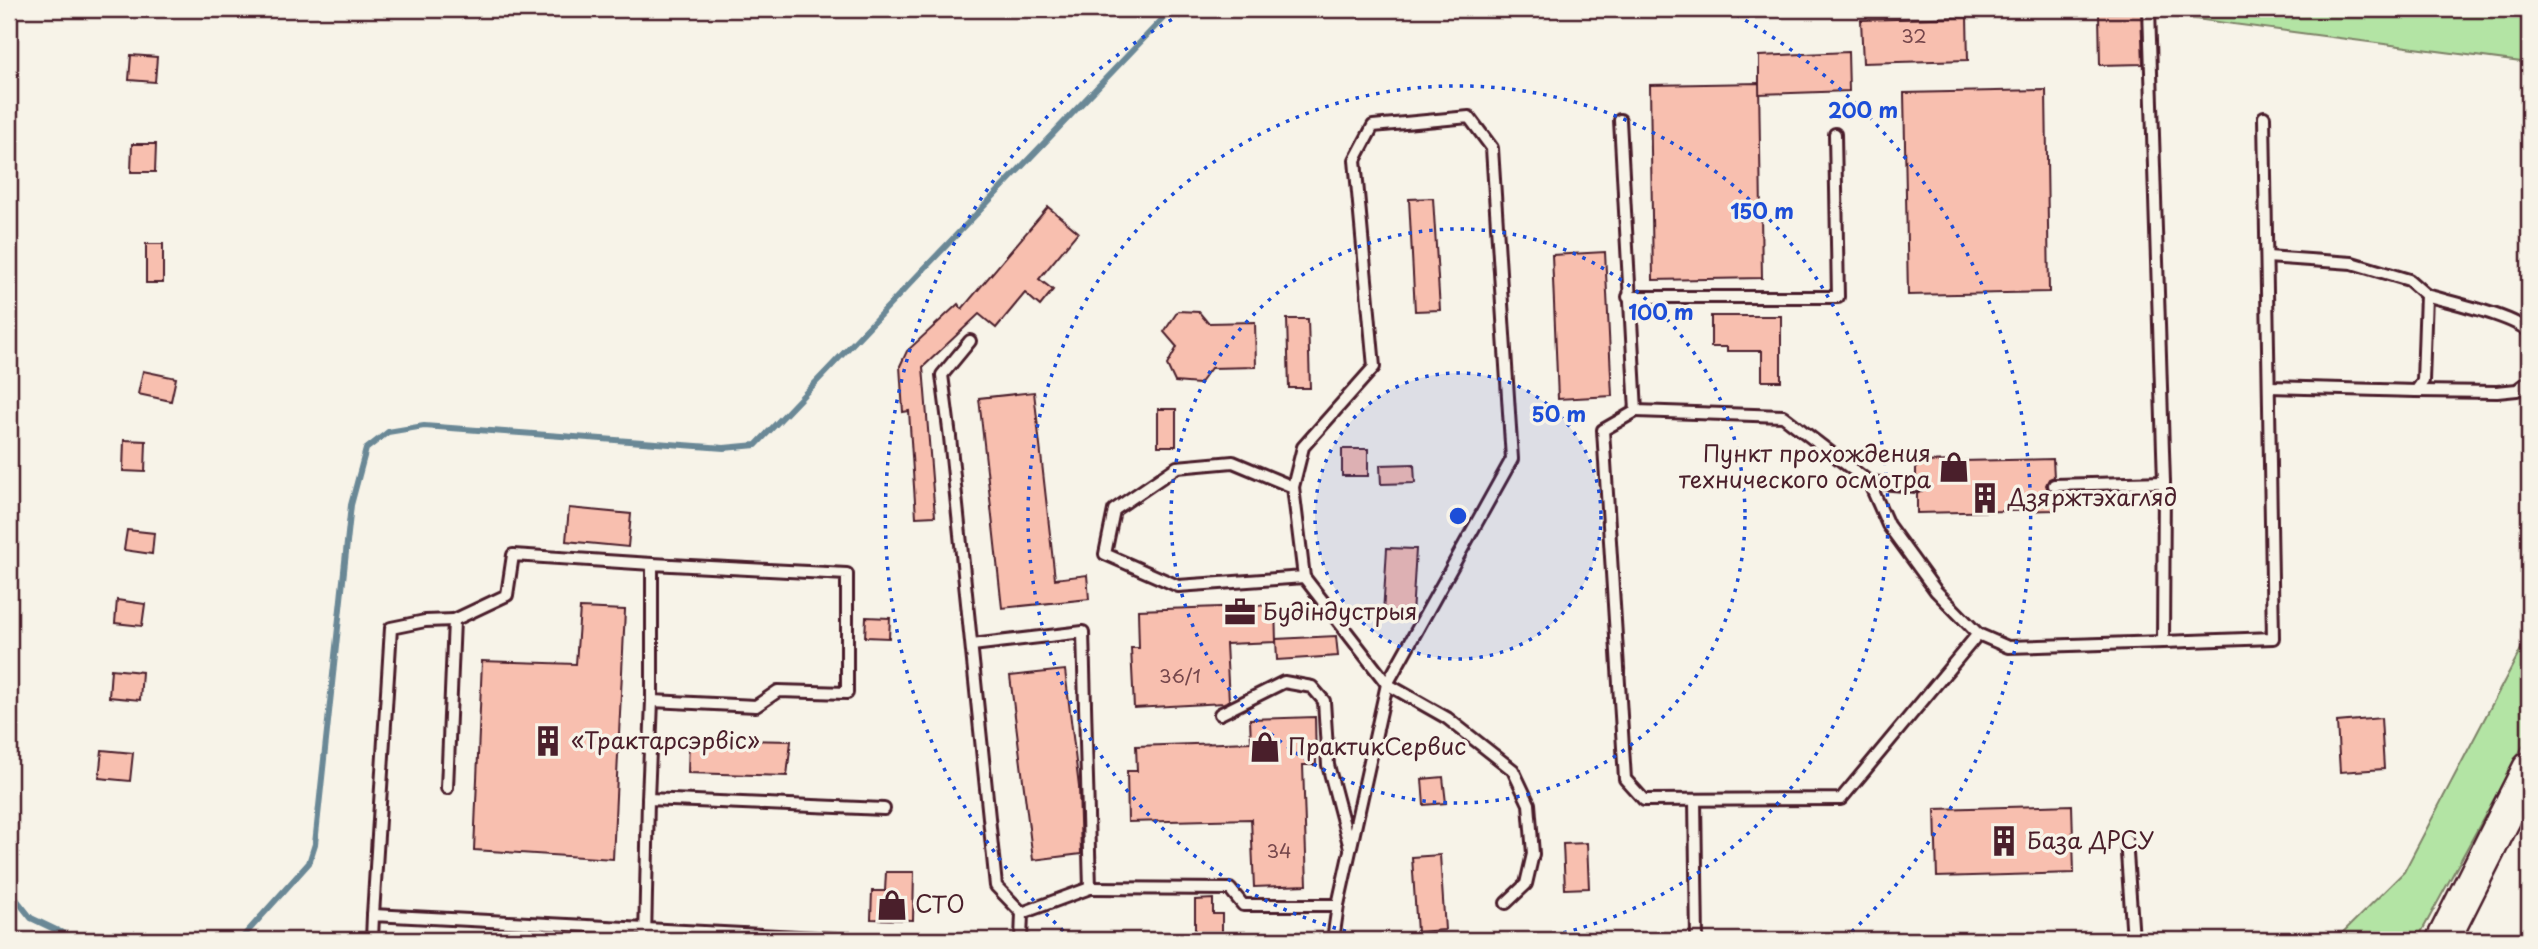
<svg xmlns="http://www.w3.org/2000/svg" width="2538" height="949" viewBox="0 0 2538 949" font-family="'Playpen Sans',sans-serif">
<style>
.green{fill:#b3e4a4;stroke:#7e8268;stroke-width:2}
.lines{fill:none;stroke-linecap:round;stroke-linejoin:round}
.stream{stroke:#6a8896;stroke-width:6}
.building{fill:#f8bfaf;stroke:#4a1f2b;stroke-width:2}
.lane-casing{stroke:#4a1f2b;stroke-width:16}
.secondary-casing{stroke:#4a1f2b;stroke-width:37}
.lane{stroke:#f7f3e8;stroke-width:10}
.secondary{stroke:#f7f3e8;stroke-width:32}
.ring{fill:none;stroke:#1d4ed8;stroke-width:3.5;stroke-dasharray:3.5 7}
.labels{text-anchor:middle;stroke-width:7;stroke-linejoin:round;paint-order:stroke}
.number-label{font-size:19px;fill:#76474c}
.poi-label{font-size:23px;fill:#4a1f2b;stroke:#f7f3e8;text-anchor:start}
.centre{fill:#1d4ed8;stroke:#f7f3e8;stroke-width:3.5}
.ring-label{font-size:21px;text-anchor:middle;font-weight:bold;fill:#1d4ed8;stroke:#f7f3e8;stroke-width:7;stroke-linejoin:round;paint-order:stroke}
</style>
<rect width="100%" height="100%" fill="#f7f3e8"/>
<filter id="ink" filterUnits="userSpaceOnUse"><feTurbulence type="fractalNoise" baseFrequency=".0143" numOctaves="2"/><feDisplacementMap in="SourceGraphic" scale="14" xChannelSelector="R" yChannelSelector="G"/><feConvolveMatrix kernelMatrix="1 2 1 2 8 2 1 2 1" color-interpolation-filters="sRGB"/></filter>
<g filter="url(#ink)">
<!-- green -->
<g class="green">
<path d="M 2158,9 L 2529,9 L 2529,63 L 2157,14 Z"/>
<path d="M 2529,634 L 2529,735 L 2417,940 L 2335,940 L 2404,872 Z"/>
</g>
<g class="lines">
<!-- stream -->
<g class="stream">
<path d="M 9,890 L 31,918 L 73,938 L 85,940"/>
<path d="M 240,940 L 309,863 L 315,844 L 351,505 L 366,449 L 388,432 L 424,426 L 724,448 L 756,445 L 1172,9"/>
</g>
</g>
<!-- building -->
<g class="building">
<path d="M 2141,12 L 2143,64 L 2100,65 L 2099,13 Z"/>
<path d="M 1967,17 L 1968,60 L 1863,63 L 1861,20 Z"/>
<path d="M 1848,52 L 1849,91 L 1759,94 L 1759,56 Z"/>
<path d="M 131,55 L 157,57 L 155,82 L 129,80 Z"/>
<path d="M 1759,83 L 1762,278 L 1653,280 L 1650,85 Z"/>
<path d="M 2046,90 L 2049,292 L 1908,295 L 1904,93 Z"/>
<path d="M 132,144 L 156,144 L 155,172 L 131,172 Z"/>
<path d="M 1433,198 L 1440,310 L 1415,311 L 1409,199 Z"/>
<path d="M 1048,207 L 1078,232 L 1039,279 L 1053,290 L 1040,306 L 1025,293 L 996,328 L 979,314 L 923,367 L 935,516 L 916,517 L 909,411 L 903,412 L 900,366 L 907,351 L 958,304 L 962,309 Z"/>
<rect x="146" y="244" width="17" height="39"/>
<path d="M 1605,252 L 1612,396 L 1558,399 L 1552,255 Z"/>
<path d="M 1178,311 L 1199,312 L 1208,323 L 1255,322 L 1256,367 L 1211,368 L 1199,384 L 1175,382 L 1167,365 L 1177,347 L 1164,332 Z"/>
<path d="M 1711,316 L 1781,316 L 1781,381 L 1762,381 L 1762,351 L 1727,351 L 1727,347 L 1711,347 Z"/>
<path d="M 1287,319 L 1308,319 L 1310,388 L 1289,388 Z"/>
<path d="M 143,371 L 176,378 L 171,401 L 138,394 Z"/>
<path d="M 1034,392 L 1055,579 L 1087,575 L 1089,599 L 1002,608 L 979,398 Z"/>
<rect x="1158" y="409" width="18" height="37"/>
<path d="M 124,440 L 146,441 L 145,472 L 123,471 Z"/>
<rect x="1342" y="449" width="26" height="27"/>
<path d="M 2053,459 L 2054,477 L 2049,479 L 2046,485 L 2048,490 L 2054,493 L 2054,510 L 1917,513 L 1917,494 L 1922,491 L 1924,486 L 1921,480 L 1916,478 L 1916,462 Z"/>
<path d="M 1414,464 L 1415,483 L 1381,484 L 1380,465 Z"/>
<path d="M 569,508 L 631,514 L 628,547 L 566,541 Z"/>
<path d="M 127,530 L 154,533 L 152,554 L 124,550 Z"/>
<path d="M 1387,548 L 1416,549 L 1412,615 L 1383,614 Z"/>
<path d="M 117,600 L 145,604 L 142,626 L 115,623 Z"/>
<path d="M 1275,605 L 1276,642 L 1226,644 L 1229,701 L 1224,703 L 1134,708 L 1131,648 L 1139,648 L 1138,610 Z"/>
<path d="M 580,608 L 625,610 L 613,859 L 474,850 L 482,661 L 576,664 Z"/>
<path d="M 866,617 L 890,618 L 889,638 L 865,637 Z"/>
<path d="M 1336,636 L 1338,656 L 1277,660 L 1276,639 Z"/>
<path d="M 111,669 L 142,672 L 140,700 L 109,697 Z"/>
<path d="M 1065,670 L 1079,787 L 1081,854 L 1033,860 L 1010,676 Z"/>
<path d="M 1315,717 L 1316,765 L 1303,765 L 1307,885 L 1254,887 L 1251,819 L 1128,822 L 1127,771 L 1137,771 L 1136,746 L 1251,742 L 1250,719 Z"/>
<path d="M 2381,718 L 2384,769 L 2340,772 L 2337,722 Z"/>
<path d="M 689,739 L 791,741 L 787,776 L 688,773 Z"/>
<path d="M 102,750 L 133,753 L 130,781 L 99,778 Z"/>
<path d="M 1443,777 L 1446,803 L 1424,805 L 1422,779 Z"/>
<path d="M 2072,805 L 2074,873 L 1937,877 L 1935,809 Z"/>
<path d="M 1587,843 L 1589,888 L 1565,889 L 1563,844 Z"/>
<path d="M 1440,855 L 1445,930 L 1417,932 L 1412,857 Z"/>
<path d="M 886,872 L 914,872 L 913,920 L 871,919 L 872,891 L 885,891 Z"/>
<path d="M 1213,899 L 1213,914 L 1222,914 L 1222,940 L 1195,940 L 1195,900 Z"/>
</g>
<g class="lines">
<defs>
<g id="lane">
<path d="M 2149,9 L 2164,482 L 2163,642 L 2273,638 L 2264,117"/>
<path d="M 1620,120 L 1636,411 L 1783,416 L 1869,482 L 1916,486"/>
<path d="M 2267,257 L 2352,263 L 2409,280 L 2426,295 L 2423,381 L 2416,391 L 2270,387"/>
<path d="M 2426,295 C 2449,302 2515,316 2529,332"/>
<path d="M 1628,297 L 1838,297 L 1835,134"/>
<path d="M 970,341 L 942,375 L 950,437 L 996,886 L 1022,913 L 1021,940"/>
<path d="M 2416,391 L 2497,392 L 2517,390 L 2529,381"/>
<path d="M 1636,411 L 1603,430 L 1625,779 L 1644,800 L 1841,799 L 1978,634 L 2008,647 L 2163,642"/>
<path d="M 1869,482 L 1888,525 L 1936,591 L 1978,634"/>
<path d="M 2054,485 L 2164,482"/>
<path d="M 1293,487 L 1303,447 L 1374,367 L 1355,160 L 1373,126 L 1469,117 L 1492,148 L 1512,459 L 1387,684 L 1338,905"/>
<path d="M 1304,577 L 1293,487 L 1233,462 L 1177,467 L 1114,510 L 1105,554 L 1178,586 L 1304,577 L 1387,684 L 1447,718 L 1513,770 L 1529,804 L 1533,854 L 1526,884 L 1506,903"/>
<path d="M 972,645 L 1083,632 L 1090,888 L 1022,913"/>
<path d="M 1220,714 L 1284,682 L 1312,687 L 1324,701 L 1328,765 L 1350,848"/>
<path d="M 447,788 L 454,620 L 507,595 L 513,555 L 652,564"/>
<path d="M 648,799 L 652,701 L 652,564 L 847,574 L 847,693 L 778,691 L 756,706 L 652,701"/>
<path d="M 1695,800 L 1697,940"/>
<path d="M 2126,839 L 2133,940"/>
<path d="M 1090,888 L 1230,889 L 1243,905 L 1338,905 L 1333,940"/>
<path d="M 373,915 L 391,628 L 425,621 L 454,620"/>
<path d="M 372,940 L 373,915 L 858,940"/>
<path d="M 645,940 L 648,799 L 884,809"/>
</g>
<path id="secondary" d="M 2443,940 L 2529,769"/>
</defs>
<!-- lane casing -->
<use href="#lane" class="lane-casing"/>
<!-- secondary casing -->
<use href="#secondary" class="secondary-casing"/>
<!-- lane -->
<use href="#lane" class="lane"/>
<!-- secondary -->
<use href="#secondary" class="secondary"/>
</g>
</g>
<!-- distance rings -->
<circle cx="1458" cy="516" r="143" fill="#1d4ed8" fill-opacity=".12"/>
<g class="ring">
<circle cx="1458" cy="516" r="143"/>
<circle cx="1458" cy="516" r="287"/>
<path d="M1387 940A430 430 0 1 1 1529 940"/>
<path d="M1071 938A573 573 0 0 1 1189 10M1727 10A573 573 0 0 1 1845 938"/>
</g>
<!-- icons -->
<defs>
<symbol id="shop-bare" viewBox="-9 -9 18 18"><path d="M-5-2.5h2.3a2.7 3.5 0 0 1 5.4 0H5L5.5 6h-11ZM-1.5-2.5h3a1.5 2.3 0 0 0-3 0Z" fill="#4a1f2b" stroke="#f7f3e8" stroke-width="2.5" paint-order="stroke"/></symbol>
<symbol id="building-bare" viewBox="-9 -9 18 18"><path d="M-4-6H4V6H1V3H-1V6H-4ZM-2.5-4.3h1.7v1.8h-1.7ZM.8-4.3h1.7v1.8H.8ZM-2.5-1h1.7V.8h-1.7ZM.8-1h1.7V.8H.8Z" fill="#4a1f2b" stroke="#f7f3e8" stroke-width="2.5" paint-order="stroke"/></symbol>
<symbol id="office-bare" viewBox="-9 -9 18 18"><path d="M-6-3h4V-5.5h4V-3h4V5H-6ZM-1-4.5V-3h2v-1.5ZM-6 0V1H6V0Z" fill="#4a1f2b" stroke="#f7f3e8" stroke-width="2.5" paint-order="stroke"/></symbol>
</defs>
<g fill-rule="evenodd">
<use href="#shop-bare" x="1932" y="445" width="44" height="44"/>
<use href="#building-bare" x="1963" y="476" width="44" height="44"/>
<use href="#office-bare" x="1218" y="590" width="44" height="44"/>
<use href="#building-bare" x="526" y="719" width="44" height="44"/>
<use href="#shop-bare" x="1243" y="725" width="44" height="44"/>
<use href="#building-bare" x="1982" y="819" width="44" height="44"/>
<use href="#shop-bare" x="870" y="883" width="44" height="44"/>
</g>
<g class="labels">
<!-- number labels -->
<g class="number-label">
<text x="1914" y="43">32</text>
<text x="1180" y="683">36/1</text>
<text x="1279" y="858">34</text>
</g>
<!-- poi labels -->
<g class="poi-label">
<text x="1931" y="462" text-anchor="end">Пункт прохождения<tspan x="1931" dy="26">технического осмотра</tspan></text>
<text x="2008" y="506">Дзяржтэхагляд</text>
<text x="1263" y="620">Будіндустрыя</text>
<text x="571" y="749">«Трактарсэрвіс»</text>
<text x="1288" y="755">ПрактикСервис</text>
<text x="2027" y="849">База ДРСУ</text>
<text x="915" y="913">СТО</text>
</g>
</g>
<circle cx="1458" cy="516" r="10" class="centre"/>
<g class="ring-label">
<text x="1863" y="118">200 m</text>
<text x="1762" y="219">150 m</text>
<text x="1661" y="320">100 m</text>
<text x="1559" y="422">50 m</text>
</g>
<!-- margin -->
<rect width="2538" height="949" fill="none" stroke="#f7f3e8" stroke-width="35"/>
<rect x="18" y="18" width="2503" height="914" fill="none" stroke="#4a1f2b" stroke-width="2.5" filter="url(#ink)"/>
</svg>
